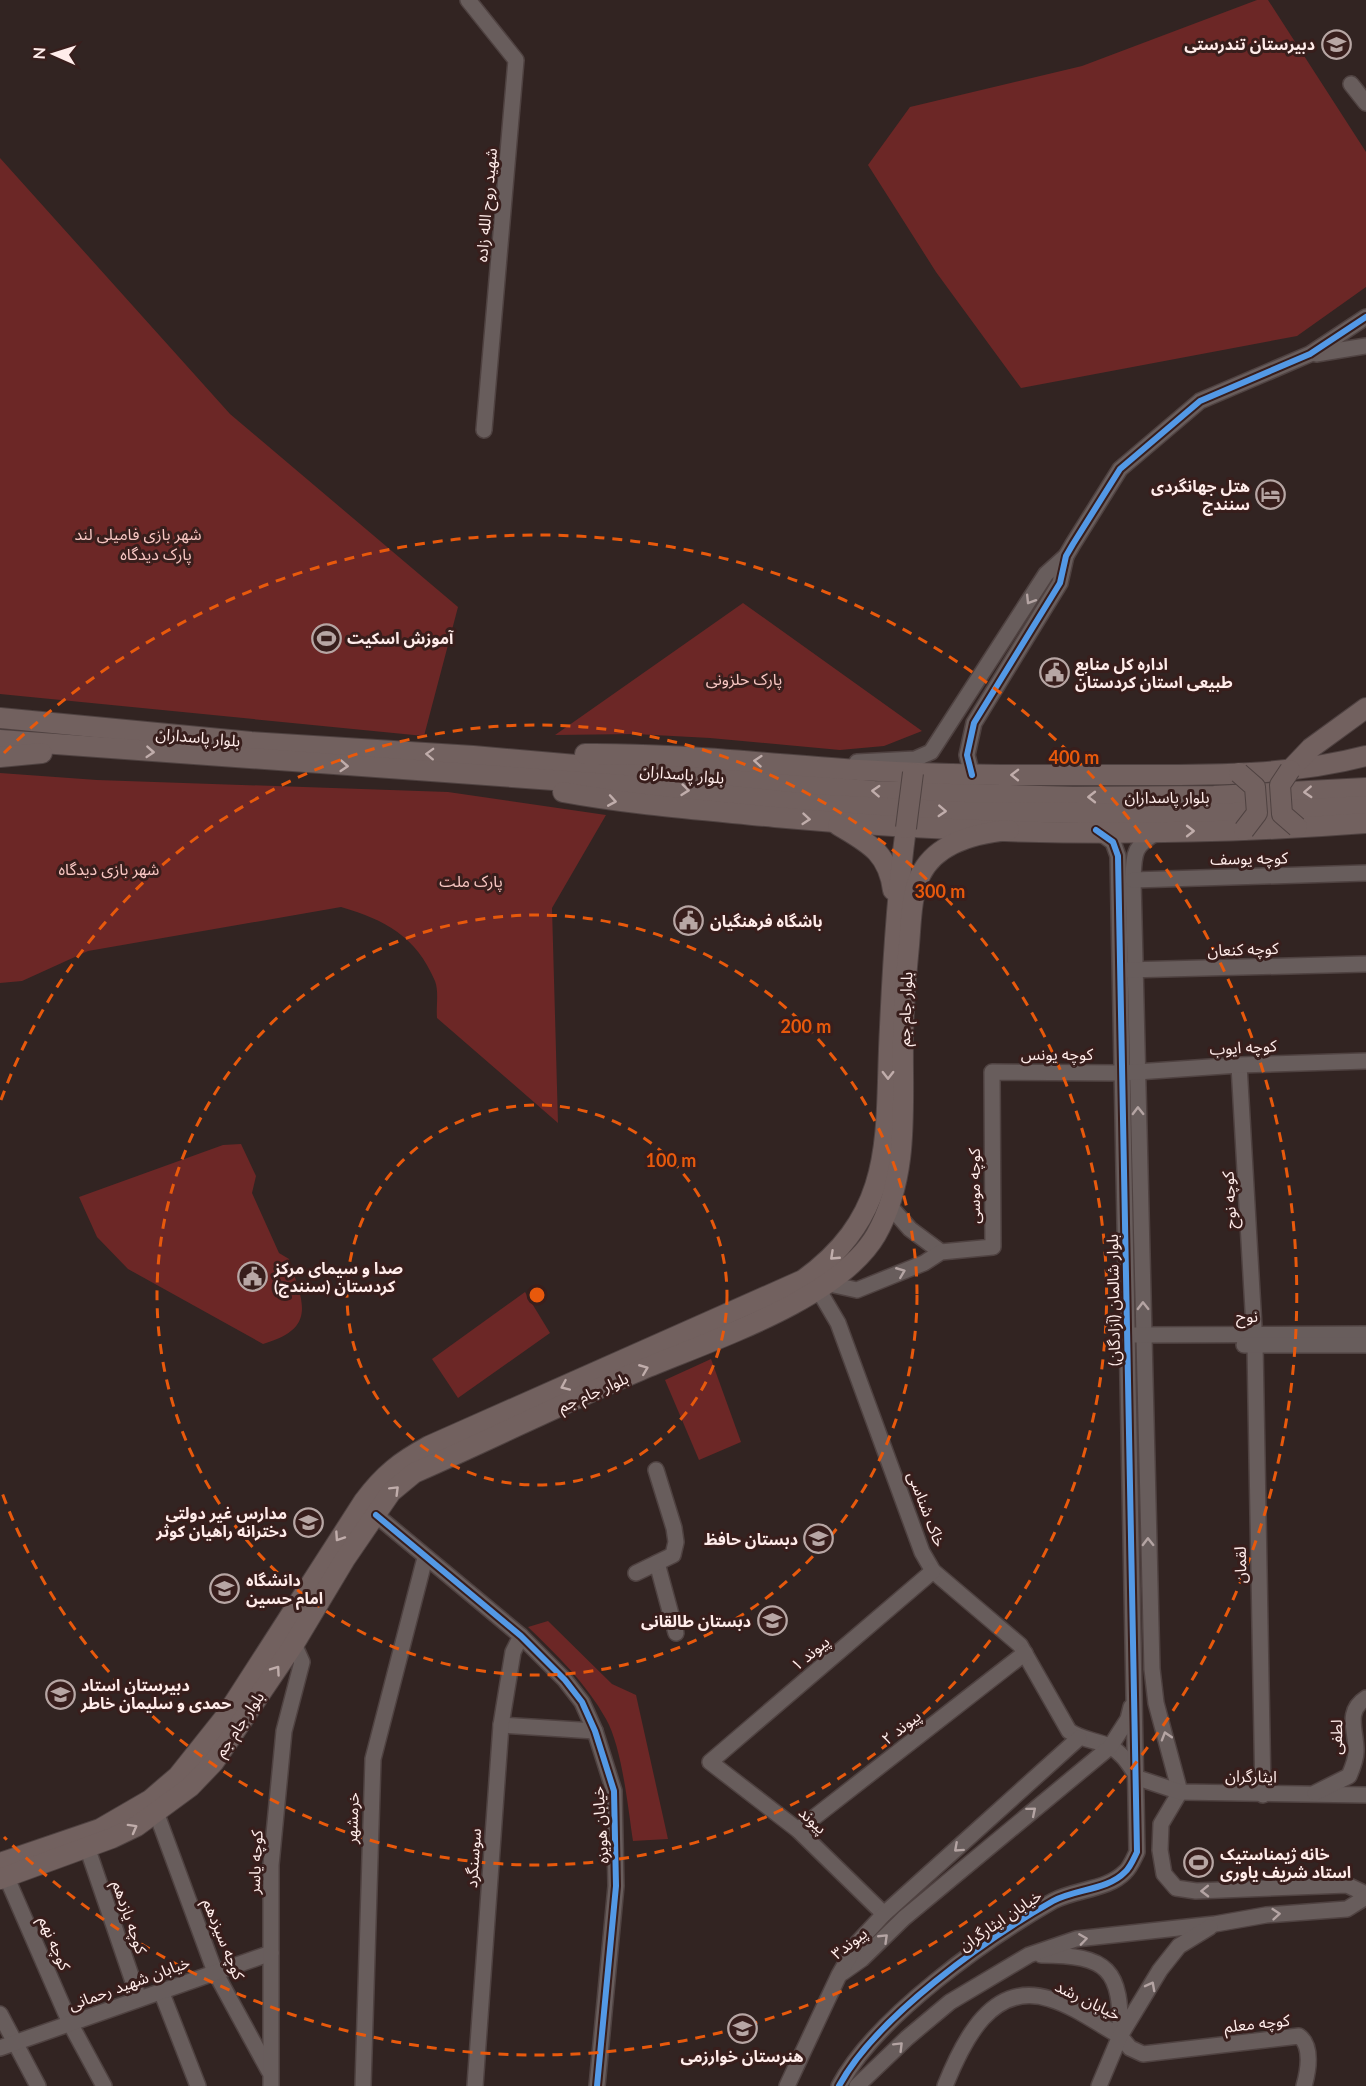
<svg xmlns="http://www.w3.org/2000/svg" width="1366" height="2086" viewBox="0 0 1366 2086" font-family="Lato,'Noto Sans Arabic',sans-serif">
<style>
.green{fill:#6c2726}
.lines{fill:none;stroke-linecap:round;stroke-linejoin:round}
.minor-casing{stroke:#4f4241;stroke-width:18}
.major-casing{stroke:#4f4241;stroke-width:22}
.minor{stroke:#685d5c;stroke-width:15}
.major{stroke:#72615f;stroke-width:20}
.major-bridge-casing{stroke:#4f4241;stroke-width:22;stroke-linecap:butt}
.major-bridge{stroke:#72615f;stroke-width:20}
.cycleway-casing{stroke:#381e1c;stroke-width:10}
.cycleway{stroke:#5399e6;stroke-width:6}
.oneway{stroke:#b4a4a3}
.oneway2{stroke:#c0adab}
.ring{fill:none;stroke:#e8590c;stroke-width:3;stroke-dasharray:10 8}
.labels{text-anchor:middle;stroke-width:6;stroke-linejoin:round;paint-order:stroke}
.poi-label{font-size:16px;font-weight:bold;fill:#ffecea;stroke:#381e1c;text-anchor:start}
.street-label{font-size:16px;fill:#ffecea;stroke:#381e1c}
.park-label{font-size:16px;fill:#f9c7c3;stroke:#381e1c}
.centre{fill:#e8590c;stroke:#381e1c;stroke-width:3}
.ring-label{font-size:18px;text-anchor:middle;font-weight:bold;fill:#e8590c;stroke:#381e1c;stroke-width:6;stroke-linejoin:round;paint-order:stroke}
</style>
<rect width="100%" height="100%" fill="#322422"/>
<!-- green -->
<g class="green">
<path d="M 1257,0 L 1268,0 L 1366,152 L 1366,287 L 1297,336 L 1021,388 L 936,272 L 868,165 L 910,107 L 1082,66 Z"/>
<path d="M 0,158 L 230,414 L 458,607 L 424,736 L 0,694 Z"/>
<path d="M 743,603 L 922,731 L 884,746 L 840,750 L 710,738 L 635,734 L 555,735 Z"/>
<path d="M 0,773 L 97,780 L 448,792 L 606,815 L 552,908 L 558,1123 L 437,1018 C 436,1007 439,991 435,981 C 416,936 385,920 341,907 L 88,951 L 22,981 L 0,983 Z"/>
<path d="M 241,1144 L 256,1176 L 252,1193 L 279,1253 L 289,1259 C 302,1301 319,1328 263,1344 L 128,1269 L 97,1237 L 79,1197 L 223,1145 Z"/>
<path d="M 525,1292 L 550,1333 L 458,1398 L 432,1359 Z"/>
<path d="M 711,1359 L 741,1442 L 699,1460 L 665,1380 Z"/>
<path d="M 548,1621 L 612,1684 L 636,1695 L 668,1839 L 633,1841 C 628,1808 622,1747 606,1719 C 586,1683 557,1655 528,1627 Z"/>
</g>
<g class="lines">
<defs>
<g id="minor">
<path d="M 468,0 L 516,60 L 484,430"/>
<path d="M 1351,84 L 1366,103"/>
<path d="M 1316,354 L 1366,346"/>
<path d="M 857,762 L 915,759 L 931,752 L 1046,574 L 1066,556"/>
<path d="M 972,775 L 967,755 L 974,723 L 1060,583 L 1066,556 L 1073,544 L 1120,469 L 1200,401 L 1310,354 L 1366,317"/>
<path d="M 1158,832 C 1133,846 1134,853 1133,880 L 1152,1669 L 1156,1703 L 1180,1792 L 1161,1824 L 1160,1850 L 1164,1874 L 1176,1888 L 1196,1891 L 1347,1885 L 1366,1894"/>
<path d="M 1133,880 L 1366,873"/>
<path d="M 1126,970 L 1366,964"/>
<path d="M 1239,1065 L 1255,1345 L 1263,1795"/>
<path d="M 889,1205 L 910,1229 L 941,1252"/>
<path d="M 825,1283 L 857,1290 L 924,1263 L 941,1252 L 993,1247 L 992,1072 L 1122,1073 L 1239,1065 L 1366,1061"/>
<path d="M 818,1289 L 838,1323 L 922,1552 L 933,1571 L 1020,1645 L 1069,1731 C 1082,1740 1095,1740 1109,1746 C 1123,1753 1130,1766 1138,1778"/>
<path d="M 1135,1335 L 1366,1334"/>
<path d="M 1244,1345 L 1366,1345"/>
<path d="M 376,1515 L 521,1636 L 565,1680 L 582,1702 L 595,1731 L 614,1791 L 616,1886 L 597,2086"/>
<path d="M 657,1563 L 676,1633"/>
<path d="M 636,1573 L 673,1555 L 676,1542 L 674,1528 L 656,1470"/>
<path d="M 501,1725 L 595,1731"/>
<path d="M 1138,1778 L 1180,1792 L 1366,1795"/>
<path d="M 1315,1793 L 1349,1776 C 1352,1769 1356,1760 1356,1752 C 1357,1732 1344,1712 1366,1698"/>
<path d="M 156,1812 L 215,1972 L 269,2071"/>
<path d="M 798,1830 L 1025,1653"/>
<path d="M 87,1847 L 139,1999"/>
<path d="M 6,1876 L 70,2023 L 104,2086"/>
<path d="M 884,1914 L 798,1830 L 710,1762 L 933,1571"/>
<path d="M 1041,1955 C 1108,1955 1122,1969 1120,2036 L 1130,2048 L 1143,2054 L 1299,2036 C 1313,2046 1308,2072 1304,2086"/>
<path d="M 842,1973 L 862,1959 L 904,1918 L 1110,1747 L 1128,1719 L 1131,1707"/>
<path d="M 161,1991 L 198,2086"/>
<path d="M 0,2014 L 38,2086"/>
<path d="M 0,2048 L 271,1953"/>
<path d="M 271,2086 L 271,1865 L 284,1731 L 302,1662 L 294,1644"/>
<path d="M 363,2086 L 373,1759 L 425,1558"/>
<path d="M 475,2086 L 501,1725 L 513,1652 L 521,1636"/>
<path d="M 787,2086 L 839,1975 L 858,1942 L 884,1914 L 1079,1738"/>
<path d="M 839,2086 C 876,2017 986,1939 1053,1901 C 1075,1889 1108,1890 1125,1872 C 1130,1868 1134,1858 1137,1852 L 1118,856 L 1113,842 L 1096,830"/>
<path d="M 857,2086 L 907,2038 L 950,2002 L 1029,1955 L 1076,1939 L 1215,1924 L 1266,1915 L 1347,1909 L 1366,1897"/>
<path d="M 945,2086 C 963,2041 992,1980 1050,1999 C 1074,2006 1098,2024 1120,2036"/>
<path d="M 1099,2086 L 1120,2036 L 1160,1970 L 1179,1946 L 1210,1927"/>
</g>
<g id="major">
<path d="M 0,718 L 251,742 L 473,756 L 874,791 L 1073,797 L 1214,796 L 1366,788"/>
<path d="M 0,740 L 637,786 L 810,804 L 964,812 L 1215,814 L 1366,806"/>
<path d="M 585,754 C 684,753 781,766 879,771 C 963,776 1048,775 1132,775 C 1210,775 1290,776 1366,756"/>
<path d="M 0,757 L 42,753"/>
<path d="M 1290,770 L 1311,748 L 1366,708"/>
<path d="M 563,792 C 633,805 704,810 775,817 C 971,835 1170,838 1366,823"/>
<path d="M 838,825 C 868,843 888,852 893,890"/>
<path d="M 0,1863 L 100,1829 L 150,1800 L 178,1776 L 225,1717 L 364,1501 C 384,1474 400,1462 429,1446 L 803,1280 C 899,1211 884,1131 890,1027 C 893,960 897,894 906,828"/>
<path d="M 0,1879 L 112,1838 L 137,1826 L 190,1787 L 214,1762 L 294,1644 L 345,1559 L 391,1492 L 414,1473 C 490,1440 565,1402 641,1370 C 709,1341 838,1300 876,1235 C 910,1175 902,1106 903,1039 C 903,1008 906,976 909,945 C 911,922 911,897 920,876 C 935,843 977,833 1009,830"/>
</g>
</defs>
<!-- minor casing -->
<use href="#minor" class="minor-casing"/>
<!-- major casing -->
<use href="#major" class="major-casing"/>
<!-- minor -->
<use href="#minor" class="minor"/>
<!-- major -->
<use href="#major" class="major"/>
<defs>
<g id="major-bridge">
<path d="M 1290,770 L 1280,785 L 1282,814 L 1297,827"/>
<path d="M 1239,773 L 1255,787 L 1257,813 L 1244,830"/>
<path d="M 906,828 L 913,773"/>
</g>
</defs>
<!-- major-bridge casing -->
<use href="#major-bridge" class="major-bridge-casing"/>
<!-- major-bridge -->
<use href="#major-bridge" class="major-bridge"/>
<defs>
<g id="cycleway">
<path d="M 972,775 L 967,755 L 974,723 L 1060,583 L 1066,556 L 1073,544 L 1120,469 L 1200,401 L 1310,354 L 1366,317"/>
<path d="M 376,1515 L 521,1636 L 565,1680 L 582,1702 L 595,1731 L 614,1791 L 616,1886 L 597,2086"/>
<path d="M 839,2086 C 876,2017 986,1939 1053,1901 C 1075,1889 1108,1890 1125,1872 C 1130,1868 1134,1858 1137,1852 L 1118,856 L 1113,842 L 1096,830"/>
</g>
</defs>
<!-- cycleway casing -->
<use href="#cycleway" class="cycleway-casing"/>
<!-- cycleway -->
<use href="#cycleway" class="cycleway"/>
</g>
<!-- one-way arrows -->
<defs><path id="oneway-chevron" d="M-2-3.5L2.5 0L-2 3.5" fill="none" stroke-width="1.6" stroke-linecap="round" stroke-linejoin="round" transform="scale(1.5)"/></defs>
<g class="oneway">
<use href="#oneway-chevron" transform="translate(1030 600) rotate(122)"/>
<use href="#oneway-chevron" transform="translate(1138 1111) rotate(-91)"/>
<use href="#oneway-chevron" transform="translate(901 1272) rotate(-22)"/>
<use href="#oneway-chevron" transform="translate(1143 1306) rotate(-91)"/>
<use href="#oneway-chevron" transform="translate(1148 1542) rotate(-91)"/>
<use href="#oneway-chevron" transform="translate(1166 1736) rotate(-107)"/>
<use href="#oneway-chevron" transform="translate(1032 1811) rotate(-40)"/>
<use href="#oneway-chevron" transform="translate(958 1848) rotate(138)"/>
<use href="#oneway-chevron" transform="translate(1205 1891) rotate(179)"/>
<use href="#oneway-chevron" transform="translate(1276 1914) rotate(-5)"/>
<use href="#oneway-chevron" transform="translate(884 1938) rotate(-44)"/>
<use href="#oneway-chevron" transform="translate(1083 1939) rotate(-8)"/>
<use href="#oneway-chevron" transform="translate(1151 1986) rotate(-62)"/>
<use href="#oneway-chevron" transform="translate(899 2046) rotate(-45)"/>
</g>
<g class="oneway2">
<use href="#oneway-chevron" transform="translate(150 752) rotate(4)"/>
<use href="#oneway-chevron" transform="translate(430 754) rotate(-178)"/>
<use href="#oneway-chevron" transform="translate(758 761) rotate(-175)"/>
<use href="#oneway-chevron" transform="translate(344 766) rotate(4)"/>
<use href="#oneway-chevron" transform="translate(1015 775) rotate(-179)"/>
<use href="#oneway-chevron" transform="translate(685 790) rotate(6)"/>
<use href="#oneway-chevron" transform="translate(876 791) rotate(-177)"/>
<use href="#oneway-chevron" transform="translate(1308 792) rotate(177)"/>
<use href="#oneway-chevron" transform="translate(1092 797) rotate(180)"/>
<use href="#oneway-chevron" transform="translate(612 801) rotate(10)"/>
<use href="#oneway-chevron" transform="translate(942 811) rotate(3)"/>
<use href="#oneway-chevron" transform="translate(806 819) rotate(5)"/>
<use href="#oneway-chevron" transform="translate(1190 831)"/>
<use href="#oneway-chevron" transform="translate(888 1075) rotate(90)"/>
<use href="#oneway-chevron" transform="translate(834 1256) rotate(137)"/>
<use href="#oneway-chevron" transform="translate(644 1369) rotate(-22)"/>
<use href="#oneway-chevron" transform="translate(565 1386) rotate(156)"/>
<use href="#oneway-chevron" transform="translate(395 1490) rotate(-45)"/>
<use href="#oneway-chevron" transform="translate(339 1537) rotate(124)"/>
<use href="#oneway-chevron" transform="translate(276 1670) rotate(-55)"/>
<use href="#oneway-chevron" transform="translate(133 1828) rotate(-29)"/>
</g>
<!-- distance rings -->
<g class="ring">
<circle cx="537" cy="1295" r="190"/>
<circle cx="537" cy="1295" r="380"/>
<path d="M1 1100A570 570 0 1 1 1 1490"/>
<path d="M4 753A760 760 0 1 1 4 1837"/>
</g>
<!-- icons -->
<defs>
<symbol id="school-ring" viewBox="-11 -11 22 22"><circle r="9.5" fill="#381e1c" stroke="#b7a6a4" stroke-width="1.5"/><path d="M0-5L7-2L0 1L-7-2ZM-4 1L0 2.5L4 1V4Q0 6-4 4Z" fill="#b7a6a4"/></symbol>
<symbol id="hotel-ring" viewBox="-11 -11 22 22"><circle r="9.5" fill="#381e1c" stroke="#b7a6a4" stroke-width="1.5"/><path d="M-6-4.5h1.5V1H6V5H4.5V3h-9V5H-6ZM-4 0a1.8 1.8 0 1 1 3.6 0ZM.5 0V-2.5h3Q6-2.5 6 0Z" fill="#b7a6a4"/></symbol>
<symbol id="stadium-ring" viewBox="-11 -11 22 22"><circle r="9.5" fill="#381e1c" stroke="#b7a6a4" stroke-width="1.5"/><path d="M0-5a6.5 5 0 1 0 0 10a6.5 5 0 1 0 0-10ZM-3.5-1.8h7v3.6h-7Z" fill="#b7a6a4"/></symbol>
<symbol id="civic-ring" viewBox="-11 -11 22 22"><circle r="9.5" fill="#381e1c" stroke="#b7a6a4" stroke-width="1.5"/><path d="M-.6-6.5H3V-4.5H.6V-3L4-1V1h2V6H-6V1h2V-1L-.6-3ZM-1.2 2.5V6h2.4V2.5Z" fill="#b7a6a4"/></symbol>
<symbol id="university-ring" viewBox="-11 -11 22 22"><circle r="9.5" fill="#381e1c" stroke="#b7a6a4" stroke-width="1.5"/><path d="M0-5L7-2L0 1L-7-2ZM-4 1L0 2.5L4 1V4Q0 6-4 4Z" fill="#b7a6a4"/></symbol>
</defs>
<g fill-rule="evenodd">
<use href="#school-ring" x="1320" y="28" width="33" height="33"/>
<use href="#hotel-ring" x="1254" y="478" width="33" height="33"/>
<use href="#stadium-ring" x="310" y="622" width="33" height="33"/>
<use href="#civic-ring" x="1038" y="656" width="33" height="33"/>
<use href="#civic-ring" x="672" y="904" width="33" height="33"/>
<use href="#civic-ring" x="236" y="1260" width="33" height="33"/>
<use href="#school-ring" x="292" y="1506" width="33" height="33"/>
<use href="#school-ring" x="802" y="1522" width="33" height="33"/>
<use href="#university-ring" x="208" y="1572" width="33" height="33"/>
<use href="#school-ring" x="756" y="1604" width="33" height="33"/>
<use href="#school-ring" x="44" y="1678" width="33" height="33"/>
<use href="#stadium-ring" x="1182" y="1846" width="33" height="33"/>
<use href="#school-ring" x="726" y="2012" width="33" height="33"/>
</g>
<g class="labels">
<!-- poi labels -->
<g class="poi-label">
<text x="1315" y="50" text-anchor="end">دبیرستان تندرستی</text>
<text x="1250" y="492" text-anchor="end">هتل جهانگردی<tspan x="1250" dy="18">سنندج</tspan></text>
<text x="347" y="644">آموزش اسکیت</text>
<text x="1075" y="670">اداره کل منابع<tspan x="1075" dy="18">طبیعی استان کردستان</tspan></text>
<text x="710" y="927">باشگاه فرهنگیان</text>
<text x="274" y="1274">صدا و سیمای مرکز<tspan x="274" dy="18">کردستان (سنندج)</tspan></text>
<text x="287" y="1519" text-anchor="end">مدارس غیر دولتی<tspan x="287" dy="18">دخترانه راهیان کوثر</tspan></text>
<text x="798" y="1545" text-anchor="end">دبستان حافظ</text>
<text x="246" y="1586">دانشگاه<tspan x="246" dy="18">امام حسین</tspan></text>
<text x="751" y="1627" text-anchor="end">دبستان طالقانی</text>
<text x="81" y="1691">دبیرستان استاد<tspan x="81" dy="18">حمدی و سلیمان خاطر</tspan></text>
<text x="1220" y="1860">خانه ژیمناستیک<tspan x="1220" dy="18">استاد شریف یاوری</tspan></text>
<text x="742" y="2062" text-anchor="middle">هنرستان خوارزمی</text>
</g>
<!-- street labels -->
<g class="street-label">
<text transform="translate(486 205) rotate(-85)" y="6">شهید روح الله زاده</text>
<text transform="translate(198 737) rotate(5)" y="6">بلوار پاسداران</text>
<text transform="translate(682 774) rotate(5)" y="6">بلوار پاسداران</text>
<text x="1167" y="803">بلوار پاسداران</text>
<text transform="translate(1249 858) rotate(-1)" y="6">کوچه یوسف</text>
<text transform="translate(1243 949) rotate(-2)" y="6">کوچه کنعان</text>
<text transform="translate(905 1009) rotate(-88)" y="6">بلوار جام جم</text>
<text transform="translate(1243 1047) rotate(-3)" y="6">کوچه ایوب</text>
<text x="1057" y="1060">کوچه یونس</text>
<text transform="translate(974 1186) rotate(-90)" y="6">کوچه موسی</text>
<text transform="translate(1229 1200) rotate(-93)" y="6">کوچه نوح</text>
<text transform="translate(1113 1300) rotate(-91)" y="6">بلوار شالمان (آزادگان)</text>
<text x="1247" y="1322">نوح</text>
<text transform="translate(593 1392) rotate(-24)" y="6">بلوار جام جم</text>
<text transform="translate(927 1509) rotate(69)" y="6">خاک شناسی</text>
<text transform="translate(1240 1565) rotate(-91)" y="6">لقمان</text>
<text transform="translate(810 1653) rotate(-40)" y="6">پیوند ۱</text>
<text transform="translate(239 1724) rotate(-56)" y="6">بلوار جام جم</text>
<text transform="translate(901 1727) rotate(-38)" y="6">پیوند ۲</text>
<text transform="translate(1336 1737) rotate(-89)" y="6">لطفی</text>
<text transform="translate(1251 1776) rotate(1)" y="6">ایثارگران</text>
<text transform="translate(352 1818) rotate(-88)" y="6">خرمشهر</text>
<text transform="translate(813 1820) rotate(42)" y="6">پیوند</text>
<text transform="translate(600 1825) rotate(-94)" y="6">خیابان هویزه</text>
<text transform="translate(473 1858) rotate(-86)" y="6">سوسنگرد</text>
<text transform="translate(255 1862) rotate(-87)" y="6">کوچه یاسر</text>
<text transform="translate(130 1917) rotate(71)" y="6">کوچه یازدهم</text>
<text transform="translate(1000 1920) rotate(-34)" y="6">خیابان ایثارگران</text>
<text transform="translate(224 1939) rotate(68)" y="6">کوچه سیزدهم</text>
<text transform="translate(55 1943) rotate(67)" y="6">کوچه نهم</text>
<text transform="translate(849 1943) rotate(-38)" y="6">پیوند۳</text>
<text transform="translate(129 1983) rotate(-20)" y="6">خیابان شهید رحمانی</text>
<text transform="translate(1088 2000) rotate(26)" y="6">خیابان رشد</text>
<text transform="translate(1257 2023) rotate(-6)" y="6">کوچه معلم</text>
</g>
<!-- park labels -->
<g class="park-label">
<text x="138" y="540">شهر بازی فامیلی لند</text>
<text x="156" y="560">پارک دیدگاه</text>
<text x="744" y="685">پارک حلزونی</text>
<text x="109" y="875">شهر بازی دیدگاه</text>
<text x="471" y="887">پارک ملت</text>
</g>
</g>
<circle cx="537" cy="1295" r="9" class="centre"/>
<g class="ring-label">
<text x="1074" y="764">400 m</text>
<text x="940" y="898">300 m</text>
<text x="806" y="1033">200 m</text>
<text x="671" y="1167">100 m</text>
</g>
<!-- north arrow -->
<g transform="translate(54 54) rotate(273)" stroke="#381e1c" stroke-width="4.5" paint-order="stroke">
<path d="M0-4.5L10 22L0 15L-10 22Z" fill="#ffecea"/>
<text y="-9" font-size="16" font-weight="bold" text-anchor="middle" fill="#ffecea">N</text>
</g>
</svg>
